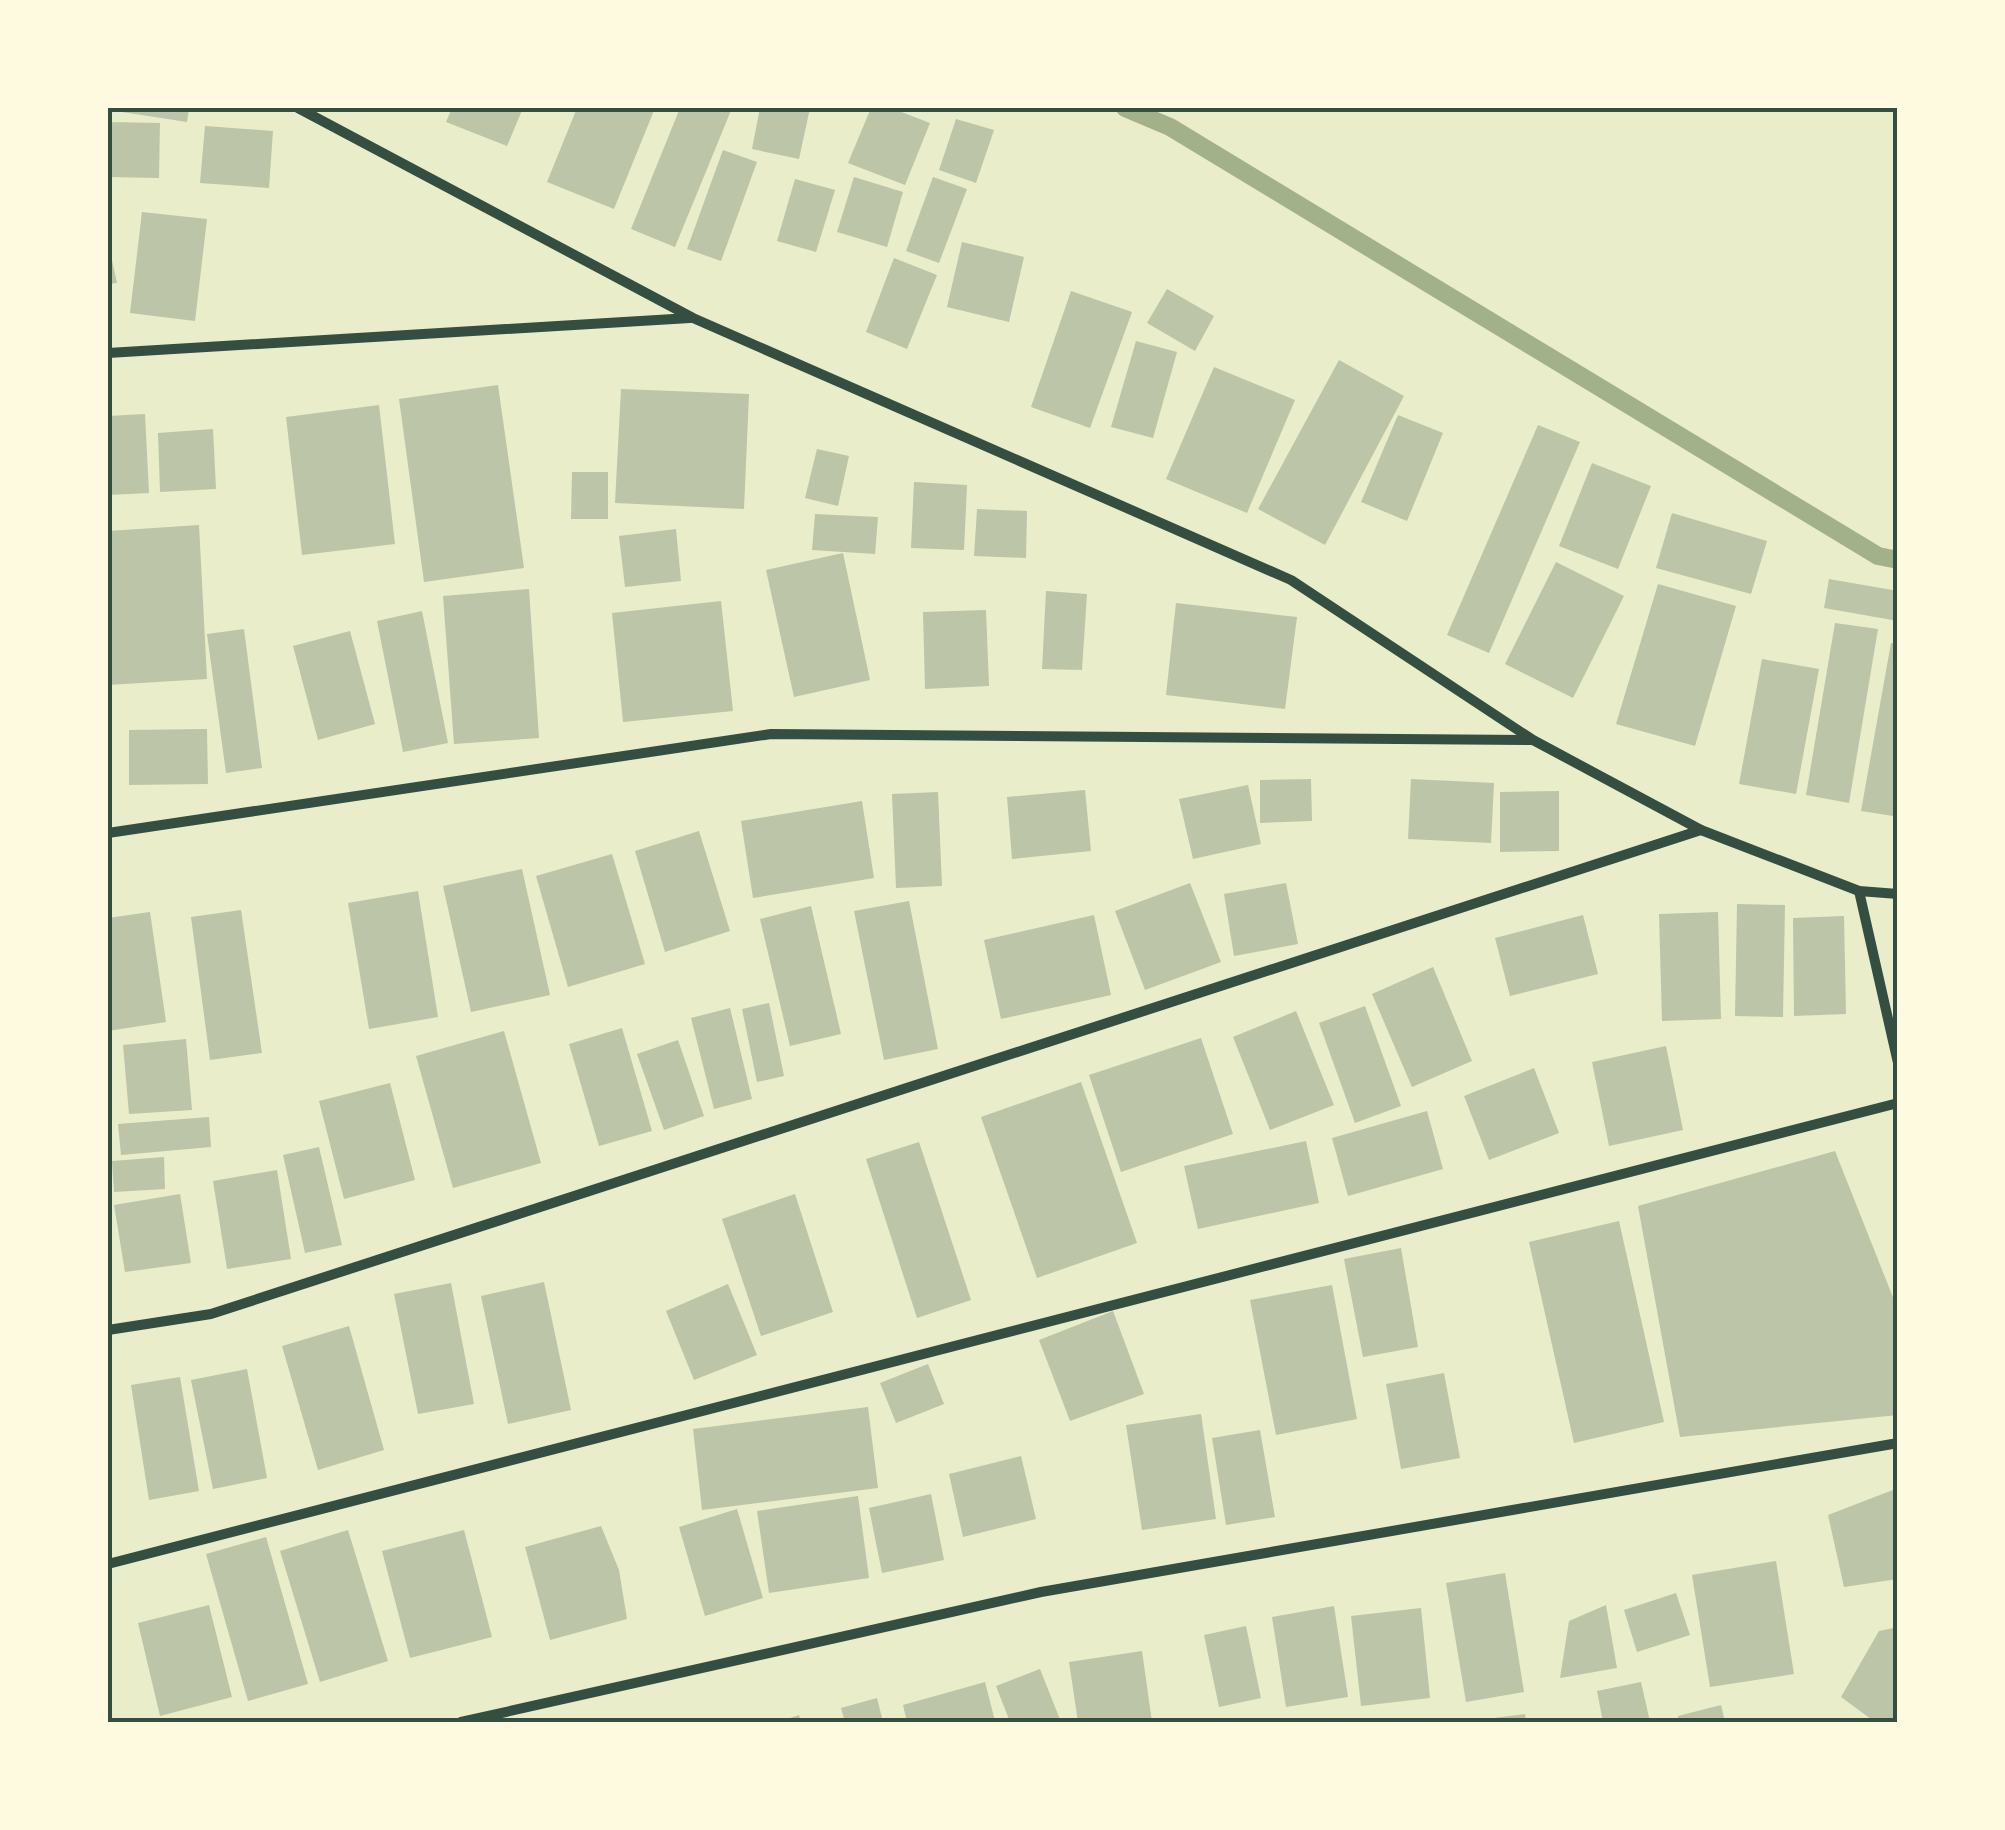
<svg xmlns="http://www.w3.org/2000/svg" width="2005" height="1830" viewBox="0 0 2005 1830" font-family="'Sofia Sans Condensed',sans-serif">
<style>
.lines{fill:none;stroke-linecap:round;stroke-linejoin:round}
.stream{stroke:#a3b18a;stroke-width:18}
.building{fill:#bcc5a7}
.minor{stroke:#344e41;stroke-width:10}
.neatline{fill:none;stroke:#344e41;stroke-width:4}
</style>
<rect width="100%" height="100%" fill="#e9edc9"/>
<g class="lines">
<!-- stream -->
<path class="stream" d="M 1125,108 L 1170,127 L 1878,556 L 1898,560"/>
</g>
<!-- building -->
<g class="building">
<path d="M 123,108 L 189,108 L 187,122 L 122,112 Z"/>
<path d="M 452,108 L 523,108 L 507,146 L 446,122 Z"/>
<path d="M 577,108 L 655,108 L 614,209 L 547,182 Z"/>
<path d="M 680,108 L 732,108 L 675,247 L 631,229 Z"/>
<path d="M 760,108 L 810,108 L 799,159 L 752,149 Z"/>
<path d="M 871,108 L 891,108 L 930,123 L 905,185 L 848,163 Z"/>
<path d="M 956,119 L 994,130 L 976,183 L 939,170 Z"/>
<path d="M 108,122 L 160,123 L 159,178 L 108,177 Z"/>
<path d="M 205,126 L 273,131 L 269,188 L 200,183 Z"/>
<path d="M 723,150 L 757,162 L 721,261 L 687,249 Z"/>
<path d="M 854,177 L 903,192 L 887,247 L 837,232 Z"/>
<path d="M 933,177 L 967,189 L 939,263 L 906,251 Z"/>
<path d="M 795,179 L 835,190 L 816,252 L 777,241 Z"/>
<path d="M 142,212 L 207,219 L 195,321 L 130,313 Z"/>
<path d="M 108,242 L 117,283 L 108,284 Z"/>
<path d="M 962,242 L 1024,257 L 1009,322 L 947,307 Z"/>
<path d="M 894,258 L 937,275 L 907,349 L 866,332 Z"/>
<path d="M 1167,289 L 1214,316 L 1195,351 L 1147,323 Z"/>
<path d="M 1071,291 L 1132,312 L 1090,428 L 1031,407 Z"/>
<path d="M 1136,341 L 1177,352 L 1153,438 L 1111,427 Z"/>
<path d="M 1339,360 L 1404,396 L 1325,545 L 1258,509 Z"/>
<path d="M 1214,367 L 1295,400 L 1247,513 L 1166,479 Z"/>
<path d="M 498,385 L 524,568 L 424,582 L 399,399 Z"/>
<path d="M 621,389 L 749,394 L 744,509 L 615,503 Z"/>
<path d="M 379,405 L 395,544 L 302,555 L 286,417 Z"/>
<path d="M 145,414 L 149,493 L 108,495 L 108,416 Z"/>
<path d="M 1398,415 L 1443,433 L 1407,521 L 1361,502 Z"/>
<path d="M 1538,425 L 1580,442 L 1489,653 L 1447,635 Z"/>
<path d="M 213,429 L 216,489 L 160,492 L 158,433 Z"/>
<path d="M 817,449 L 849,456 L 838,506 L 805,498 Z"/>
<path d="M 1592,463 L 1651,486 L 1618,569 L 1559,546 Z"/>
<path d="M 572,472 L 608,472 L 608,519 L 571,519 Z"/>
<path d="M 914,482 L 967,485 L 964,550 L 911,548 Z"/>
<path d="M 977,509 L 1027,511 L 1026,558 L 974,556 Z"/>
<path d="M 1672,513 L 1767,541 L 1751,594 L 1656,568 Z"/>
<path d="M 815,514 L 878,517 L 875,554 L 812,550 Z"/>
<path d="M 199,525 L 207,679 L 108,685 L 108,531 Z"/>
<path d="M 676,529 L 681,581 L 625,587 L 619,536 Z"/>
<path d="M 843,553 L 870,680 L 794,697 L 766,570 Z"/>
<path d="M 1556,562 L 1624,596 L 1573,698 L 1505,664 Z"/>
<path d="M 1829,579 L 1898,591 L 1898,621 L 1824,608 Z"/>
<path d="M 1658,584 L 1736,606 L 1695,746 L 1616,724 Z"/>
<path d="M 529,589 L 539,738 L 454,744 L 443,596 Z"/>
<path d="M 1046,591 L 1087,594 L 1082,670 L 1042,669 Z"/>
<path d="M 721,601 L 733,711 L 623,722 L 612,613 Z"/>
<path d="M 1176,603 L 1297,617 L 1285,709 L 1166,695 Z"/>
<path d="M 986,610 L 989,686 L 925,689 L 923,612 Z"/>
<path d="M 422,611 L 448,743 L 403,752 L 377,621 Z"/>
<path d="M 1835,623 L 1878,629 L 1849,803 L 1806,795 Z"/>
<path d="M 244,629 L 262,768 L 226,773 L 207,634 Z"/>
<path d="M 350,631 L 375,724 L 318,740 L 293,646 Z"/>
<path d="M 1891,643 L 1898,644 L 1898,788 L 1893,816 L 1861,811 Z"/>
<path d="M 1762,659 L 1819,669 L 1796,794 L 1739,784 Z"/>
<path d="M 207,729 L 208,784 L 129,785 L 129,730 Z"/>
<path d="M 1311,779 L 1312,821 L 1260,823 L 1260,780 Z"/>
<path d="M 1411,779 L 1494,783 L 1491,843 L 1408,839 Z"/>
<path d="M 1248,785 L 1261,844 L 1193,859 L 1179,799 Z"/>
<path d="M 1085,790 L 1091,851 L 1012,859 L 1007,797 Z"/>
<path d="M 1559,791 L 1559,851 L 1500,852 L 1500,792 Z"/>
<path d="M 938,792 L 942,886 L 896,888 L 892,794 Z"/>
<path d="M 862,801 L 874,878 L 753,898 L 741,821 Z"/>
<path d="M 699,831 L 730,931 L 665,952 L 635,851 Z"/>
<path d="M 612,854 L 645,964 L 568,987 L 536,876 Z"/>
<path d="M 522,869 L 550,995 L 471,1012 L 443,886 Z"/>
<path d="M 1190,883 L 1221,962 L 1145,990 L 1115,911 Z"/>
<path d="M 1286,883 L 1298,944 L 1234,956 L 1224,894 Z"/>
<path d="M 418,891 L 438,1017 L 369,1029 L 348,903 Z"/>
<path d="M 909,901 L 938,1049 L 884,1060 L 854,911 Z"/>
<path d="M 1737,904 L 1785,905 L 1783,1017 L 1735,1016 Z"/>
<path d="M 811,906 L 841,1034 L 790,1046 L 760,919 Z"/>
<path d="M 241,910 L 262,1053 L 210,1060 L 191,917 Z"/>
<path d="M 150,912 L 166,1022 L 108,1031 L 108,918 Z"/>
<path d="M 1718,912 L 1721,1019 L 1662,1021 L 1659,914 Z"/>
<path d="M 1094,915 L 1111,995 L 1001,1019 L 984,940 Z"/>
<path d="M 1583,915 L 1598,974 L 1510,996 L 1495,938 Z"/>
<path d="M 1844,916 L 1846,1014 L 1794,1016 L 1793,918 Z"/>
<path d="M 1433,967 L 1472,1061 L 1412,1087 L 1372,994 Z"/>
<path d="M 769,1003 L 784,1076 L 757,1082 L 742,1009 Z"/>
<path d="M 1365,1006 L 1401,1106 L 1355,1123 L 1319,1023 Z"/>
<path d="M 730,1008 L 752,1099 L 714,1109 L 691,1018 Z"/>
<path d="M 1296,1011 L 1334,1105 L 1270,1130 L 1233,1037 Z"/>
<path d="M 622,1028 L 652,1131 L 599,1146 L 569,1044 Z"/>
<path d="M 504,1031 L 541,1163 L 453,1188 L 416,1056 Z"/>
<path d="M 1201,1038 L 1233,1134 L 1121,1172 L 1089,1075 Z"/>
<path d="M 186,1039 L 192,1110 L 129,1114 L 123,1045 Z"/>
<path d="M 678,1040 L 704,1116 L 664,1130 L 637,1054 Z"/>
<path d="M 1666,1046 L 1683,1130 L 1609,1146 L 1592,1062 Z"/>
<path d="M 1534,1068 L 1559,1133 L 1489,1160 L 1464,1096 Z"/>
<path d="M 1081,1082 L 1137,1243 L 1037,1278 L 981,1117 Z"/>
<path d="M 390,1083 L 415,1180 L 344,1199 L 319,1101 Z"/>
<path d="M 1427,1111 L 1443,1169 L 1348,1196 L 1332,1138 Z"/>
<path d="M 209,1117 L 211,1147 L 121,1155 L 118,1124 Z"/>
<path d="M 1306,1141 L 1319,1203 L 1198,1229 L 1184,1166 Z"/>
<path d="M 919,1142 L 971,1300 L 917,1318 L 866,1159 Z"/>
<path d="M 319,1147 L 342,1245 L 305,1253 L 283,1155 Z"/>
<path d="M 1835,1151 L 1898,1310 L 1898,1415 L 1680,1437 L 1638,1206 Z"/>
<path d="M 164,1157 L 165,1189 L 114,1192 L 112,1161 Z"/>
<path d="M 277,1170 L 291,1259 L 227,1269 L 213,1181 Z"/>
<path d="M 180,1194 L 191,1263 L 125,1272 L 114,1205 Z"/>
<path d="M 795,1194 L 833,1312 L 761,1336 L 722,1219 Z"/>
<path d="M 1619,1221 L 1664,1422 L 1574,1443 L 1529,1242 Z"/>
<path d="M 1401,1248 L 1418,1347 L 1363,1357 L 1344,1259 Z"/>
<path d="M 544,1282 L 571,1410 L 508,1424 L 481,1296 Z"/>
<path d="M 451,1283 L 474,1404 L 418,1414 L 394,1294 Z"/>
<path d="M 728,1284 L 757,1355 L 694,1380 L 666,1311 Z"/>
<path d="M 1332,1285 L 1357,1419 L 1276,1435 L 1250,1300 Z"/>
<path d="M 1113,1311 L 1144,1394 L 1070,1421 L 1039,1340 Z"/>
<path d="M 349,1326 L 384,1450 L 318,1470 L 282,1346 Z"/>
<path d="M 928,1364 L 944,1404 L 896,1423 L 880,1383 Z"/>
<path d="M 247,1369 L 267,1478 L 213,1489 L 191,1380 Z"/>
<path d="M 1444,1373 L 1460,1458 L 1401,1469 L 1386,1384 Z"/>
<path d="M 180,1377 L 199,1491 L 149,1500 L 131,1385 Z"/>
<path d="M 868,1407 L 878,1488 L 702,1510 L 693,1429 Z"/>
<path d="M 1201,1414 L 1216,1519 L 1142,1530 L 1126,1425 Z"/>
<path d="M 1260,1430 L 1275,1517 L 1226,1525 L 1212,1438 Z"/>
<path d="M 1021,1456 L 1036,1519 L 963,1537 L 949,1474 Z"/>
<path d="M 1898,1488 L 1898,1579 L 1844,1587 L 1828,1515 Z"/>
<path d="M 931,1494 L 944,1560 L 882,1573 L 869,1508 Z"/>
<path d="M 858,1496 L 869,1578 L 769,1593 L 757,1511 Z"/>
<path d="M 737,1509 L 763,1598 L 705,1616 L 679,1527 Z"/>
<path d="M 601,1526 L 619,1570 L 627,1619 L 550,1640 L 525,1547 Z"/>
<path d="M 348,1530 L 388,1661 L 320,1682 L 280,1551 Z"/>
<path d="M 464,1530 L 492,1637 L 410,1658 L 382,1551 Z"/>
<path d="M 266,1537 L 308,1684 L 248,1701 L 206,1554 Z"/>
<path d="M 1776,1561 L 1794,1674 L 1710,1687 L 1692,1575 Z"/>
<path d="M 1505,1573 L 1524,1692 L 1466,1702 L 1446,1583 Z"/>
<path d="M 1676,1593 L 1690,1635 L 1637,1652 L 1624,1610 Z"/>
<path d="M 209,1605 L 232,1697 L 160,1716 L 138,1623 Z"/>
<path d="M 1606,1605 L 1617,1668 L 1560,1678 L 1569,1621 Z"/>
<path d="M 1334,1606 L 1348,1697 L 1286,1707 L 1272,1617 Z"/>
<path d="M 1421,1608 L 1430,1698 L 1361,1706 L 1351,1616 Z"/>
<path d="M 1246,1626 L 1261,1698 L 1219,1707 L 1204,1635 Z"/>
<path d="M 1898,1627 L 1898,1722 L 1875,1722 L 1841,1697 L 1879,1631 Z"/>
<path d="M 1142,1651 L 1152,1722 L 1078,1722 L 1069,1662 Z"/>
<path d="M 1040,1669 L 1061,1722 L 1010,1722 L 996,1686 Z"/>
<path d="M 985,1682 L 995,1721 L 907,1722 L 903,1705 Z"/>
<path d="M 1641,1682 L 1650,1722 L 1603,1722 L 1597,1691 Z"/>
<path d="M 877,1698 L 883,1722 L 845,1722 L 841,1708 Z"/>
<path d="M 1721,1705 L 1725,1722 L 1679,1722 L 1678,1716 Z"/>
<path d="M 1525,1714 L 1526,1722 L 1479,1722 L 1478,1720 Z"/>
<path d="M 799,1715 L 801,1722 L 778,1722 Z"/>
</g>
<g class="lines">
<!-- minor -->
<g class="minor">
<path d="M 298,108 L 693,318 L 1291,580 L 1533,740 L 1701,830 L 1859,891 L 1898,894"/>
<path d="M 108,353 L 690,318"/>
<path d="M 108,833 L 771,734 L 1532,740"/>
<path d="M 1859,891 L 1898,1063"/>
<path d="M 108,1330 L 211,1314 L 1701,830"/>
<path d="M 108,1564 L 1898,1103"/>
<path d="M 461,1722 L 1041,1592 L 1898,1443"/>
</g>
</g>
<!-- border -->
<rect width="2005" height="1830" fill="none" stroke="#fefae0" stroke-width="220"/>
<rect x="110" y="110" width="1785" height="1610" class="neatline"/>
</svg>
